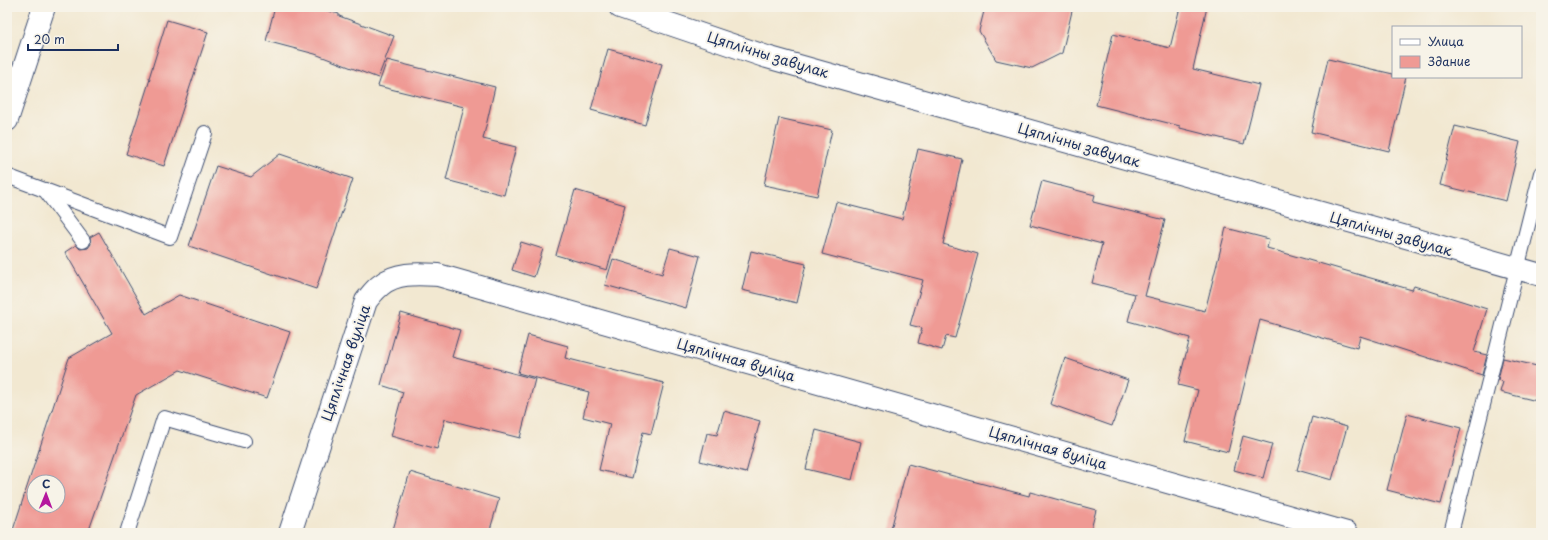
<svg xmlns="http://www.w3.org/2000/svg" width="1548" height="540" viewBox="0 0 1548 540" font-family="'Playpen Sans',sans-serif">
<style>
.building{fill:#ef9a94;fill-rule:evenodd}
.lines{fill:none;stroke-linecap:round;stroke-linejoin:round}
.service-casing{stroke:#3b4b6f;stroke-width:16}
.minor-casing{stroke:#3b4b6f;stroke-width:24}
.service{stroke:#fff;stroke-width:14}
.minor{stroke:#fff;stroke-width:22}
.labels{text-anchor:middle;stroke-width:4;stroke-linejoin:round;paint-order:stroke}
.street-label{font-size:14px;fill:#1b2f5e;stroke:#f7f3e8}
</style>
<rect width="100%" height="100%" fill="#f7f3e8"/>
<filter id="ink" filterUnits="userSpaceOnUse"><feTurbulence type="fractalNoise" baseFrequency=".025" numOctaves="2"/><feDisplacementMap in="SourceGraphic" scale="8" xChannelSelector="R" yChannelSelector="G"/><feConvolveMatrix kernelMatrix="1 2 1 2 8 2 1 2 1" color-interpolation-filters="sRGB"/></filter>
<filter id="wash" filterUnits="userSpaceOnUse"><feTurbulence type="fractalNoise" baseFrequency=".012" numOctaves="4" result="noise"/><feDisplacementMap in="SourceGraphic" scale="16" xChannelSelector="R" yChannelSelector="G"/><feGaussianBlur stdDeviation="0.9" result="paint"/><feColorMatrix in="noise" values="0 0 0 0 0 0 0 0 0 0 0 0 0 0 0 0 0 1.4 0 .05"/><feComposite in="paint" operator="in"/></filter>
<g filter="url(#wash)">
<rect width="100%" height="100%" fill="#f2e8d1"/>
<g id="blocks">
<!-- building -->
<g class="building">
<path d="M 275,7 L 315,7 L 339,14 L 339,16 L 394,36 L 378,78 L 315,54 L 266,41 Z"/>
<path d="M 985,7 L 1073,7 L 1062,53 L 1032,68 L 996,60 L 979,31 Z"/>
<path d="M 1180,7 L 1207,7 L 1193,69 L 1259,85 L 1244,144 L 1180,128 L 1180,126 L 1096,105 L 1113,34 L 1170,48 Z"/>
<path d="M 167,20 L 208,32 L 164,166 L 126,154 L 150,79 L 149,78 Z"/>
<path d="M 608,49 L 662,64 L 645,125 L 591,110 Z"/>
<path d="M 1328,59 L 1393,74 L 1393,77 L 1406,77 L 1389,151 L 1311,132 Z"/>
<path d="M 387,60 L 495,87 L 483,139 L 516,147 L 504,195 L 446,180 L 464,107 L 378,86 Z"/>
<path d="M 779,118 L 832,130 L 817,196 L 764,185 Z"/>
<path d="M 1455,126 L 1520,142 L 1506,201 L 1440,185 Z"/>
<path d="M 918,149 L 962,159 L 943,244 L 978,254 L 955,338 L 946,336 L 942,350 L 918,343 L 922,328 L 910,325 L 923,280 L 822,254 L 836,202 L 902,219 Z"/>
<path d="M 280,154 L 353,179 L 316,289 L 189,246 L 216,166 L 251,177 Z"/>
<path d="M 1042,181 L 1095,195 L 1093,202 L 1165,220 L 1145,296 L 1205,311 L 1226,228 L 1269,239 L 1267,248 L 1412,290 L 1414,286 L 1487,309 L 1474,352 L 1487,355 L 1482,375 L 1360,336 L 1357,348 L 1260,320 L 1228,452 L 1185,441 L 1198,390 L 1178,385 L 1190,338 L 1128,321 L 1135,294 L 1092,283 L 1102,244 L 1030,225 Z"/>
<path d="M 575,190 L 625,205 L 607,270 L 556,255 Z"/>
<path d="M 99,232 L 146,314 L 179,295 L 290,332 L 267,398 L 180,370 L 136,395 L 88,533 L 12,533 L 69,358 L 112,333 L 65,252 L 76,245 L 80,249 L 88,248 L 91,244 L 90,237 ZM 34,482 L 58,482 L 58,506 L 34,506 Z"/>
<path d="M 521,242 L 543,249 L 534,277 L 512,270 Z"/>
<path d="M 670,248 L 700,256 L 686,308 L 605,285 L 613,259 L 662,274 Z"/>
<path d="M 751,251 L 806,264 L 797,303 L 742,290 Z"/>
<path d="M 401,313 L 460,330 L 452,357 L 535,379 L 520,438 L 445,419 L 437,449 L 391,436 L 403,392 L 381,385 Z"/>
<path d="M 528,335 L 568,346 L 565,358 L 664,383 L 651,434 L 643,432 L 632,478 L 599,470 L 610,424 L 583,417 L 589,392 L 518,373 Z"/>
<path d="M 1065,358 L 1128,380 L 1112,426 L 1050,404 Z"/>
<path d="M 1503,358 L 1541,367 L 1541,402 L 1500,392 L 1503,382 L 1498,380 Z"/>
<path d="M 724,411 L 760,421 L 746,473 L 700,461 L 707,433 L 717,435 Z"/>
<path d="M 1407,414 L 1461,428 L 1441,504 L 1387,490 Z"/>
<path d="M 1312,417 L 1347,427 L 1332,480 L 1297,470 Z"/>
<path d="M 816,430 L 861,442 L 852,480 L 806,469 Z"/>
<path d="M 1243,436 L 1272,444 L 1263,478 L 1234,470 Z"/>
<path d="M 908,464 L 1029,496 L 1030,492 L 1096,510 L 1090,533 L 890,533 Z"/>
<path d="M 410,472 L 499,499 L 489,533 L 392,533 Z"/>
</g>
</g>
</g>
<g filter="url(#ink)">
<use href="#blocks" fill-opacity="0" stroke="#3b4b6f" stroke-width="1"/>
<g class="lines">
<defs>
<g id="service">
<path d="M 7,176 L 170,237 L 205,133"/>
<path d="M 45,190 L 83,241"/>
<path d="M 127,533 L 164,418 L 244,441"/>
<path d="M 1451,533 L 1541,173"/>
</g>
<g id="minor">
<path d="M 620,7 L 767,57 L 1541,275"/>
<path d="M 7,120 L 44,7"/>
<path d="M 290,533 L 366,301 C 371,295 375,289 381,285 C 397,272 418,274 438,275 L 1347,533"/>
</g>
</defs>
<!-- service casing -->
<use href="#service" class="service-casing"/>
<!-- minor casing -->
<use href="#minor" class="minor-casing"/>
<!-- service -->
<use href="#service" class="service"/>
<!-- minor -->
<use href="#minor" class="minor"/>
</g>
</g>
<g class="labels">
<!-- street labels -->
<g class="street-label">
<text transform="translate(768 55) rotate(17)" y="5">Цяплічны завулак</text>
<text transform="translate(1079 145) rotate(16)" y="5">Цяплічны завулак</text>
<text transform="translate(1391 234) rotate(16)" y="5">Цяплічны завулак</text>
<text transform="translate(736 360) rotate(16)" y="5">Цяплічная вуліца</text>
<text transform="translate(346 363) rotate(-71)" y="5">Цяплічная вуліца</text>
<text transform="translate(1048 448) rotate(16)" y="5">Цяплічная вуліца</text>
</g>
</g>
<!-- margin -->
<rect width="1548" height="540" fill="none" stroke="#f7f3e8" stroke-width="24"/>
<!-- legend -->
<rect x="1392" y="26" width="130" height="52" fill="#f7f3e8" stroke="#9fa5b1"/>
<rect x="1400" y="39" width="20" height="6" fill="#ffffff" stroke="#9fa5b1"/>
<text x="1428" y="46" font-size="12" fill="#1b2f5e">Улица</text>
<rect x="1400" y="56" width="20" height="12" fill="#ef9a94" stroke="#9fa5b1"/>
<text x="1428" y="66" font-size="12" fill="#1b2f5e">Здание</text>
<!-- north arrow -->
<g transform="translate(46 494) rotate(1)"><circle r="19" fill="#f7f3e8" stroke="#9fa5b1"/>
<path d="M0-3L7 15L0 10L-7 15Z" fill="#b5179e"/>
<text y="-6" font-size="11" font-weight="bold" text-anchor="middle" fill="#1b2f5e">С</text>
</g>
<!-- scale -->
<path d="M28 44v6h90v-6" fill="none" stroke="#1b2f5e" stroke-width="2"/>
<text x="34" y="44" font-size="12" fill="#1b2f5e" stroke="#f7f3e8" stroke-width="3" paint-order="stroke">20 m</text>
</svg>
